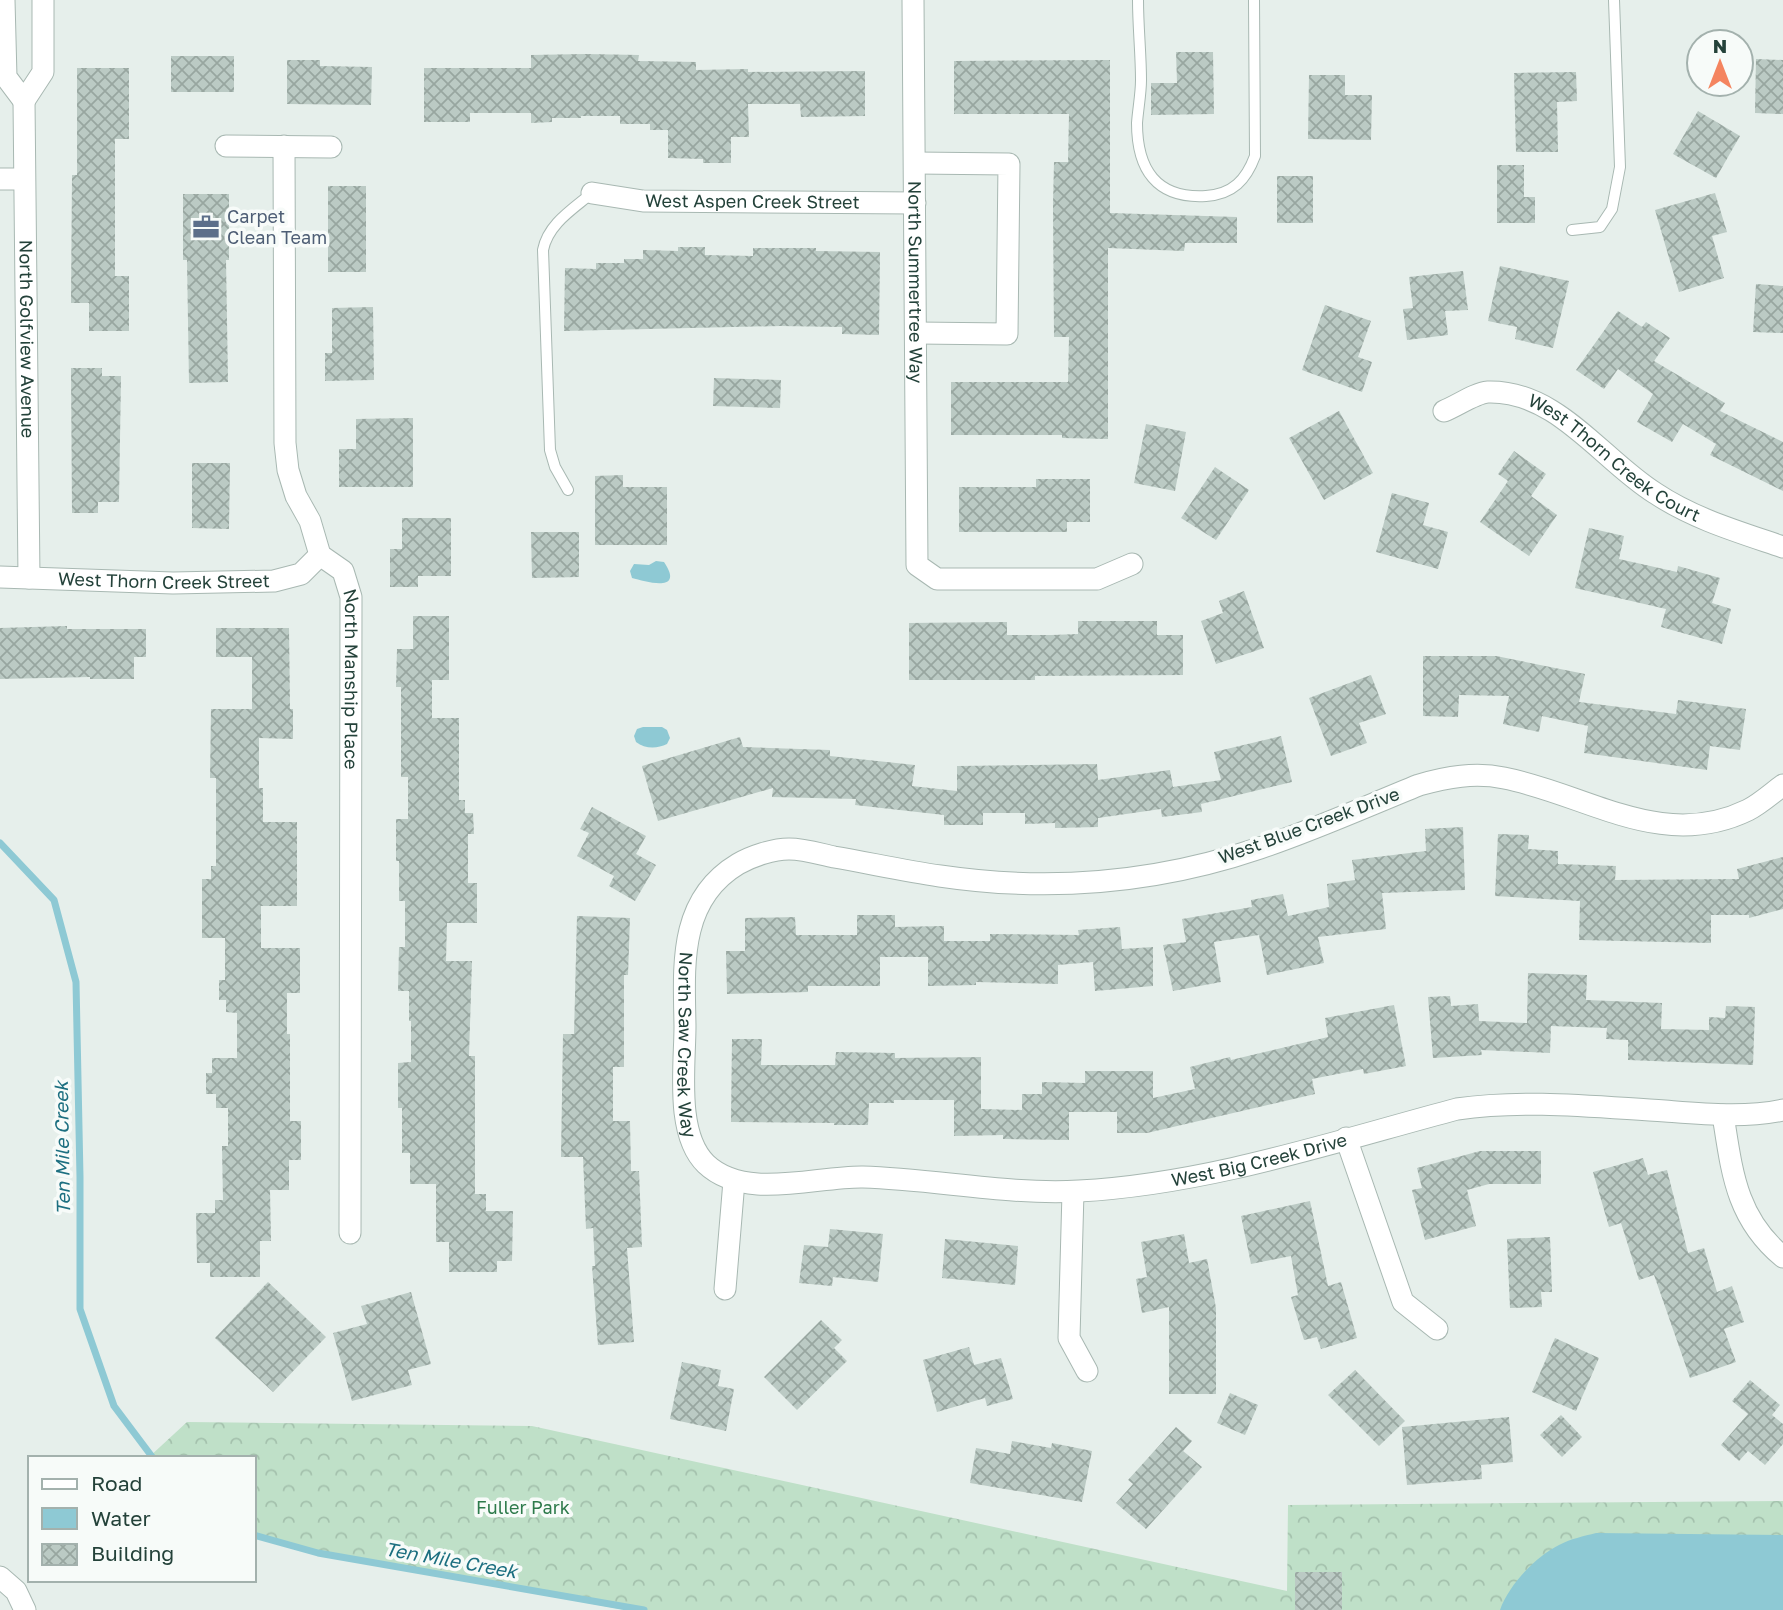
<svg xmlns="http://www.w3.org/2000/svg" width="1783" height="1610" viewBox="0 0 1783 1610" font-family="'Golos Text',sans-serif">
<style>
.forest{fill:url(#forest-crowns)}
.water{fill:#8ec9d4}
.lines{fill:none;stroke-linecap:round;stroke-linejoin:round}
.stream{stroke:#8ec9d4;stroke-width:7}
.building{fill:url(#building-cross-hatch)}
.service-casing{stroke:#a8b8b2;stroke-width:12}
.minor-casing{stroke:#a8b8b2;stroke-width:23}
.service{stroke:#fff;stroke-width:10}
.minor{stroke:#fff;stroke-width:21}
.labels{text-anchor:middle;stroke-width:7;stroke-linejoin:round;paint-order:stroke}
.street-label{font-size:18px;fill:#24423a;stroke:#f7fbf9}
.service-label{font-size:18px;fill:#4e5e75;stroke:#f7fbf9;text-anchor:start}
.park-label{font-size:18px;fill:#2d7a4b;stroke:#f7fbf9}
.water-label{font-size:19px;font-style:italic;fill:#1c6f80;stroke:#f7fbf9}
</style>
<defs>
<pattern id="forest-crowns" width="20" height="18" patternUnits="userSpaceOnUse" patternTransform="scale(1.75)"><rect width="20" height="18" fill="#bfe0c8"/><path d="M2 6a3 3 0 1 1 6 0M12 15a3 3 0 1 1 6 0" fill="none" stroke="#a4c1ad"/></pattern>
<pattern id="building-cross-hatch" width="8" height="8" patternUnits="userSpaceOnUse" patternTransform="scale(1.75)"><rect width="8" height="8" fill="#bbcac4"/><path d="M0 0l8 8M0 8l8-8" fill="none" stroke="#98a6a0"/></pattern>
</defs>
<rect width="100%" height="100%" fill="#e6efeb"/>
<!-- forest -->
<path class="forest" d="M 187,1422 L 532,1426 L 1287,1591 L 1288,1505 L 1783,1501 L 1783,1610 L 625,1610 L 390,1567 L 254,1536 L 254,1458 L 148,1458 Z"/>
<!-- water -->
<g class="water">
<path d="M 656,561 L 664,562 C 685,593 647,582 632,578 L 630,571 L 634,564 L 649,565 Z"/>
<path d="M 643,727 L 662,727 L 667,730 L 670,738 L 667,744 C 657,749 645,749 636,742 L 634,736 L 637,729 Z"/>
<path d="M 1596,1533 L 1783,1535 L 1783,1610 L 1500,1610 C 1509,1585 1535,1557 1559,1545 C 1570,1539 1584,1536 1596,1533 Z"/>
</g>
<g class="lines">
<!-- stream -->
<g class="stream">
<path d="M 0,843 L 54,900 L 76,982 L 80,1177 L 80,1309 L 114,1406 L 153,1458"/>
<path d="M 254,1535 L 318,1553 L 644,1610"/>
</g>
</g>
<!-- building -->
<g class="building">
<path d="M 1176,52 L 1213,52 L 1214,114 L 1151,115 L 1151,83 L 1177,83 Z"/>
<path d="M 585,54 L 639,55 L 638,61 L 696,62 L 696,70 L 748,69 L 748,72 L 865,71 L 865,116 L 801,117 L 800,104 L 748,104 L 749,137 L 731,137 L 731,163 L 703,163 L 703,159 L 668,158 L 668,130 L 650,130 L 650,124 L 620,124 L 620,116 L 581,116 L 581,118 L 552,118 L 552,122 L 531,123 L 531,113 L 470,113 L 470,122 L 424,122 L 424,68 L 531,68 L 531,55 Z"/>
<rect x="171" y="56" width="63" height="36"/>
<path d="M 1756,59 L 1783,60 L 1783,114 L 1755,113 Z"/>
<path d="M 287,60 L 320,60 L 320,66 L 372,67 L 371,105 L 287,104 Z"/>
<path d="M 1110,60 L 1110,213 L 1237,217 L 1237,243 L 1185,243 L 1184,251 L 1108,248 L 1108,439 L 1062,438 L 1062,435 L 951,435 L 951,382 L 1068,382 L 1069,337 L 1054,337 L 1053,205 L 1054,162 L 1068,162 L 1069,114 L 954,114 L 954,61 Z"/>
<path d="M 77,68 L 129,68 L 129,139 L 115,139 L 115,276 L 129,276 L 129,331 L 89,331 L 89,303 L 71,303 L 72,175 L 77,175 Z"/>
<path d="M 1576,72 L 1577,101 L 1557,102 L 1558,152 L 1516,152 L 1514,73 Z"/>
<path d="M 1309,75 L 1345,75 L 1345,95 L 1372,95 L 1371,140 L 1308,139 Z"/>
<path d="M 1698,111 L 1740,136 L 1716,178 L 1673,154 Z"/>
<path d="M 1497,165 L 1524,165 L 1524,197 L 1535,197 L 1535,223 L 1497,223 Z"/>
<rect x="1277" y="176" width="36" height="47"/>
<rect x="328" y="186" width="38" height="86"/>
<path d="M 1715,193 L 1727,232 L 1712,236 L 1724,278 L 1679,292 L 1655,210 Z"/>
<path d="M 183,194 L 229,194 L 229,260 L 226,260 L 228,382 L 189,383 L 187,260 L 183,260 Z"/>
<path d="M 678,247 L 705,247 L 705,255 L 753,256 L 753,248 L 816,248 L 816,251 L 880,252 L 879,335 L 842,334 L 842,327 L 780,326 L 564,331 L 565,268 L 596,269 L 596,263 L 624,263 L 624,259 L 643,259 L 643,250 L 678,251 Z"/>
<path d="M 1500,266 L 1569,281 L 1553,348 L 1515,339 L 1517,327 L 1488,321 Z"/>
<path d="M 1463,271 L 1468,310 L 1445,311 L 1448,335 L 1407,340 L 1403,309 L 1413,308 L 1409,277 Z"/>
<path d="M 1756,284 L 1783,286 L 1783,333 L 1753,332 Z"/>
<path d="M 1325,305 L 1371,321 L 1358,357 L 1372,362 L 1362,392 L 1302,370 Z"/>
<path d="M 373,307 L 374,380 L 325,381 L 325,353 L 332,353 L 332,308 Z"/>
<path d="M 1618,311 L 1642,327 L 1646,322 L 1670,338 L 1654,361 L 1725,403 L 1720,411 L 1783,442 L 1783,491 L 1710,455 L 1716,444 L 1683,424 L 1672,442 L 1637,422 L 1653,394 L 1618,369 L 1604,389 L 1576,370 Z"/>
<path d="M 71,368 L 102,368 L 102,376 L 121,376 L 119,502 L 98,502 L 98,513 L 72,513 Z"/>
<path d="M 714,378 L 781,380 L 780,408 L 713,406 Z"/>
<path d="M 1339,411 L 1373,473 L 1324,500 L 1289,438 Z"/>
<path d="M 413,418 L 413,487 L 339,487 L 339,449 L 356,449 L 356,419 Z"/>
<path d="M 1146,424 L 1186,432 L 1175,491 L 1134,483 Z"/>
<path d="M 1514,451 L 1546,474 L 1531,496 L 1557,515 L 1529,556 L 1480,522 L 1508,481 L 1498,474 Z"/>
<path d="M 192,463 L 230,463 L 229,529 L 192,528 Z"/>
<path d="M 1215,467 L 1249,490 L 1216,540 L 1181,518 Z"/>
<path d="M 623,475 L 623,487 L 667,487 L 667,545 L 595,545 L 595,476 Z"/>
<path d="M 1036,479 L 1090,479 L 1090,522 L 1067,522 L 1067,532 L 959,532 L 959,487 L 1036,487 Z"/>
<path d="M 1392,493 L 1429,503 L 1423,525 L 1448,532 L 1438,569 L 1376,552 Z"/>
<path d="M 402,518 L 451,518 L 451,576 L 418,576 L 418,587 L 390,587 L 390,549 L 402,549 Z"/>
<path d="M 1589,528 L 1624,536 L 1619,559 L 1677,572 L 1678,566 L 1720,578 L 1712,603 L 1731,609 L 1722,644 L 1661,627 L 1666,609 L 1575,588 Z"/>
<path d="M 531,532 L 579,532 L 579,577 L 532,578 Z"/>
<path d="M 1244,591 L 1264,648 L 1216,664 L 1201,621 L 1223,613 L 1219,601 Z"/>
<path d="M 413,616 L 449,616 L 449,680 L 432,680 L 432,718 L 459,718 L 459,800 L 465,800 L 465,813 L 473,813 L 474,834 L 468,834 L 468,883 L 477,883 L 477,923 L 447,923 L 446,961 L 472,961 L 469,1056 L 475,1056 L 475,1194 L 486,1194 L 486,1211 L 513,1211 L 512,1261 L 497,1261 L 497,1272 L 449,1272 L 449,1242 L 436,1242 L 436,1184 L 410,1184 L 410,1153 L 402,1153 L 402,1108 L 398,1108 L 398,1063 L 411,1062 L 411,1021 L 409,1021 L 409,991 L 398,991 L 399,947 L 405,947 L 405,901 L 399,901 L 399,861 L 396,861 L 396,819 L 408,819 L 408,777 L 401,777 L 401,687 L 396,687 L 397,649 L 413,649 Z"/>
<path d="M 1078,621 L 1157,621 L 1157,635 L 1183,635 L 1183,675 L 1035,676 L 1035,680 L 909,680 L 909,623 L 1007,622 L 1007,635 L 1052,635 L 1078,634 Z"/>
<path d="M 67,626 L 67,629 L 146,629 L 146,657 L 134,657 L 134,679 L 90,679 L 90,677 L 0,679 L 0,628 Z"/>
<path d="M 216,628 L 289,628 L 290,709 L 293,709 L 293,739 L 259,738 L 259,788 L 263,788 L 263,822 L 297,822 L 297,906 L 261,906 L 261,948 L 300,948 L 300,993 L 287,993 L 287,1034 L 290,1034 L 290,1121 L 301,1121 L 301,1160 L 289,1160 L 289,1190 L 270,1190 L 271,1241 L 260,1241 L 260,1277 L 210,1277 L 210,1263 L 197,1263 L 196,1213 L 215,1213 L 215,1200 L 223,1200 L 222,1146 L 228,1146 L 228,1108 L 216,1108 L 216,1094 L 206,1094 L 206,1073 L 212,1073 L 212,1058 L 237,1058 L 237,1013 L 226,1012 L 226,1000 L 219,1000 L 219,980 L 225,980 L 225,938 L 202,938 L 202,879 L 211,879 L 211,866 L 216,866 L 216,778 L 210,778 L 211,709 L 252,709 L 252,657 L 216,657 Z"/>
<path d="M 1423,656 L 1496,656 L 1585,674 L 1579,702 L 1676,714 L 1678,700 L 1746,709 L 1740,750 L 1710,746 L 1707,770 L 1584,753 L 1588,726 L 1542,716 L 1539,732 L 1503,724 L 1509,696 L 1459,695 L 1458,717 L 1423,716 Z"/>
<path d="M 1371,675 L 1386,714 L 1359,723 L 1367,743 L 1331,756 L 1309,698 Z"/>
<path d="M 1281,736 L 1292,782 L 1201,804 L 1202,812 L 1162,817 L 1161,809 L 1098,818 L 1098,827 L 1055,828 L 1055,823 L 1025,824 L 1025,813 L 983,813 L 983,825 L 944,825 L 944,815 L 855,805 L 856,799 L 772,797 L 773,788 L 658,821 L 642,766 L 740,737 L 743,747 L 830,750 L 830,756 L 915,765 L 912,786 L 957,791 L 957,766 L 1097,764 L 1098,780 L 1170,770 L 1173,787 L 1221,780 L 1214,752 Z"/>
<path d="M 592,807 L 646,836 L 636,854 L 656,865 L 635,901 L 609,886 L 614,876 L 577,856 L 589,833 L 580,829 Z"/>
<path d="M 1463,827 L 1465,890 L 1382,893 L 1386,929 L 1318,937 L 1324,963 L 1267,975 L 1259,935 L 1214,942 L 1221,982 L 1173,991 L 1163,945 L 1186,942 L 1182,919 L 1252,907 L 1251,900 L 1283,894 L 1288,916 L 1329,907 L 1327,884 L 1355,880 L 1352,860 L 1426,851 L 1425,829 Z"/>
<path d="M 1498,834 L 1529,835 L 1528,849 L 1558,851 L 1558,864 L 1616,866 L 1615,880 L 1739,879 L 1737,869 L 1783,857 L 1783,909 L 1749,918 L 1749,915 L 1711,915 L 1711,943 L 1579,940 L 1580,901 L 1495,896 Z"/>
<path d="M 857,915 L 895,915 L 895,927 L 944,926 L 944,941 L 990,941 L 990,934 L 1079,935 L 1078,930 L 1120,927 L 1122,949 L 1153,947 L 1153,986 L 1095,991 L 1093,962 L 1058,965 L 1058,984 L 976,982 L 976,985 L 928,986 L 928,957 L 880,957 L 880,986 L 808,986 L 808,992 L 727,994 L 726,951 L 745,951 L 745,918 L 795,917 L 796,935 L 857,935 Z"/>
<path d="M 577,916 L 630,918 L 628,975 L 624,975 L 624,1067 L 613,1067 L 613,1121 L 630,1121 L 631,1171 L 639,1171 L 642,1247 L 627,1248 L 634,1342 L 598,1345 L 592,1266 L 595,1266 L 593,1228 L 586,1229 L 583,1157 L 561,1157 L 563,1034 L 574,1034 Z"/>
<path d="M 1528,973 L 1587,975 L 1586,1000 L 1662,1003 L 1661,1029 L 1709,1030 L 1709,1017 L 1725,1018 L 1726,1006 L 1755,1007 L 1753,1065 L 1628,1060 L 1628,1040 L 1606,1039 L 1607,1028 L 1551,1026 L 1550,1053 L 1481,1050 L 1482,1055 L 1433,1058 L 1428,997 L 1450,996 L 1451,1006 L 1478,1004 L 1479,1021 L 1527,1023 Z"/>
<path d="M 1394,1005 L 1406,1066 L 1364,1074 L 1363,1069 L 1312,1079 L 1315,1094 L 1147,1133 L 1117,1133 L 1117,1112 L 1069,1112 L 1069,1140 L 1003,1139 L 1003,1135 L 954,1136 L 954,1100 L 894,1100 L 894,1103 L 869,1103 L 868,1125 L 834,1125 L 834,1123 L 731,1122 L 732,1039 L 762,1039 L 761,1065 L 835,1065 L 836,1052 L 895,1053 L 895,1058 L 981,1057 L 981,1109 L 1022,1110 L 1022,1094 L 1042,1094 L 1042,1082 L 1085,1083 L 1085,1071 L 1153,1071 L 1153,1098 L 1195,1089 L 1190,1067 L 1230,1057 L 1231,1060 L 1328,1037 L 1325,1018 Z"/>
<path d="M 1480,1151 L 1541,1151 L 1541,1184 L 1489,1184 L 1467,1190 L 1476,1226 L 1425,1240 L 1412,1190 L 1422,1188 L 1417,1168 Z"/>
<path d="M 1643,1158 L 1648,1175 L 1667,1170 L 1688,1253 L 1704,1248 L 1717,1292 L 1732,1286 L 1744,1322 L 1724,1329 L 1736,1362 L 1690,1378 L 1654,1275 L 1639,1280 L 1621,1223 L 1609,1227 L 1593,1172 Z"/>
<path d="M 1310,1201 L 1328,1286 L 1341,1282 L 1357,1338 L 1321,1349 L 1317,1337 L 1304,1340 L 1291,1297 L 1298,1295 L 1291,1256 L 1251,1264 L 1241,1216 Z"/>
<path d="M 830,1229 L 883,1234 L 878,1282 L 833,1277 L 832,1286 L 799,1283 L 804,1245 L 828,1247 Z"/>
<path d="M 1184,1234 L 1189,1263 L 1207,1259 L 1216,1308 L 1216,1394 L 1169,1394 L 1169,1307 L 1142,1313 L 1136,1279 L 1147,1277 L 1141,1242 Z"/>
<path d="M 1550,1237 L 1552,1292 L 1541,1292 L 1542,1307 L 1510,1308 L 1507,1239 Z"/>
<path d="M 945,1239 L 1018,1246 L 1015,1285 L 942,1278 Z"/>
<path d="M 268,1282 L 326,1337 L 273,1392 L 215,1338 Z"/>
<path d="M 411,1292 L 431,1364 L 408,1370 L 412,1385 L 352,1401 L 333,1333 L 367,1324 L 361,1306 Z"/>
<path d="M 821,1320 L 842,1340 L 834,1348 L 847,1361 L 797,1410 L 764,1377 Z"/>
<path d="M 1555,1338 L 1599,1358 L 1576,1411 L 1532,1392 Z"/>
<path d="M 969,1347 L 974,1365 L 1001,1358 L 1013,1399 L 987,1406 L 985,1398 L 937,1412 L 923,1360 Z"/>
<path d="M 682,1362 L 721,1370 L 718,1386 L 734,1389 L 726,1431 L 670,1419 Z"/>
<path d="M 1355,1370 L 1405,1421 L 1379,1446 L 1328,1395 Z"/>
<path d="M 1750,1380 L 1780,1405 L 1772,1415 L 1783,1424 L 1783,1444 L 1765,1465 L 1748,1451 L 1739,1461 L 1721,1445 L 1748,1414 L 1732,1401 Z"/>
<path d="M 1230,1393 L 1258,1405 L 1245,1435 L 1217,1423 Z"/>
<path d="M 1561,1415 L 1582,1437 L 1562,1457 L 1540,1435 Z"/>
<path d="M 1509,1417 L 1513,1462 L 1481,1465 L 1482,1479 L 1407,1485 L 1402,1427 Z"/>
<path d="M 1176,1427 L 1192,1441 L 1183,1451 L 1202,1467 L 1146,1529 L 1116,1503 L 1133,1484 L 1128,1480 Z"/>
<path d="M 1012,1441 L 1051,1448 L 1052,1443 L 1092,1451 L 1082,1502 L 970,1483 L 976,1448 L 1010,1454 Z"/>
<rect x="1295" y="1572" width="47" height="38"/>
</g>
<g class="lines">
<defs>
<g id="service">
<path d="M 1138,0 C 1138,27 1141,54 1141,80 C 1141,94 1138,109 1137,123 C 1137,169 1156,199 1206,196 C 1233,194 1246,180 1255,156 L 1254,0"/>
<path d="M 1572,230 L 1600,227 L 1612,209 L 1620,167 L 1614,0"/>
<path d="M 568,490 L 555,467 L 550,450 L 543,250 C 548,224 573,209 592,193"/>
</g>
<g id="minor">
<path d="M 4,0 L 6,77 L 24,101 L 43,72 L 43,0"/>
<path id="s1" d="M 913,0 L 917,565 L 937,579 L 1097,579 L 1132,564"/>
<path id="s2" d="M 24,101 L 29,578"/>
<path d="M 226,146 L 331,147"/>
<path id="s3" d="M 284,146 L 285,443 L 288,470 L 296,496 L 310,521 L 320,555 L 343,571 L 351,597 L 350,1233"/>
<path d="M 916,163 L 1009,164 L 1007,334 L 917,333"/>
<path d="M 0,179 L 24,179"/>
<path id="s4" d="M 592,193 L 643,201 L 915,203"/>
<path id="s5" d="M 1444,411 C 1457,406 1475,393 1488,392 C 1557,390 1602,460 1655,493 C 1694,519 1739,532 1783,547"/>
<path id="s6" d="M 0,577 L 173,583 L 274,581 L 301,574 L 320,555"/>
<path id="s7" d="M 1783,785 C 1772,793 1760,804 1748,810 C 1662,852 1587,794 1504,778 C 1475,772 1447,777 1419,785 C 1367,806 1314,830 1260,848 C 1157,883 1048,892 940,876 C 905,871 869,863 834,857 C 820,854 804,849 789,849 C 773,849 752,856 738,864 C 678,900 684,966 685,1026 C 685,1066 675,1134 706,1164 C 745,1201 816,1176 863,1177 C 935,1179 1007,1195 1079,1191 C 1208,1184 1333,1142 1457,1109 C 1526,1099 1596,1107 1665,1111 C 1704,1114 1745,1118 1783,1110"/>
<path d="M 1723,1115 C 1732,1172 1736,1218 1783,1257"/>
<path d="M 1346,1138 L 1403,1302 L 1437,1329"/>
<path d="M 1073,1192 L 1069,1338 L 1087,1371"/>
<path d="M 725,1289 L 734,1181"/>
<path d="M 0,1577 L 16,1591 L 25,1610"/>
</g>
</defs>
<!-- service casing -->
<use href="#service" class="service-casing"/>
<!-- minor casing -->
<use href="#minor" class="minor-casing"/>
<!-- service -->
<use href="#service" class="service"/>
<!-- minor -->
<use href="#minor" class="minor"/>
</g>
<!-- icons -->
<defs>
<symbol id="office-bare" viewBox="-9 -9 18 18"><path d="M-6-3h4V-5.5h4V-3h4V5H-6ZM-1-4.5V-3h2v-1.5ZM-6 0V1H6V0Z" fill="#5c6f8a" stroke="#f7fbf9" stroke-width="2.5" paint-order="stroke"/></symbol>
</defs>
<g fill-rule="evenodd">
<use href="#office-bare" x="187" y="208" width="38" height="38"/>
</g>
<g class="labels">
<!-- street labels -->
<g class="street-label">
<text dy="6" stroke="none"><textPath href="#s4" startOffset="161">West Aspen Creek Street</textPath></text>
<text dy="6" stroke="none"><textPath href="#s1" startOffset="282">North Summertree Way</textPath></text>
<text dy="6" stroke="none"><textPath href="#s2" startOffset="238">North Golfview Avenue</textPath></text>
<text dy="6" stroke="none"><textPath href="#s5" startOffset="194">West Thorn Creek Court</textPath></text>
<text dy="6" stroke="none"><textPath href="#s6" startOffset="164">West Thorn Creek Street</textPath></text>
<text dy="6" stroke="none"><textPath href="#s3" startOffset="553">North Manship Place</textPath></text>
<text transform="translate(1309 826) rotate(-20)" y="6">West Blue Creek Drive</text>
<text dy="6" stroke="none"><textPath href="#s7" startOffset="1284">North Saw Creek Way</textPath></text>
<text dy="6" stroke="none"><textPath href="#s7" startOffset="1970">West Big Creek Drive</textPath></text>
</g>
<!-- service labels -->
<g class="service-label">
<text x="227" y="223">Carpet<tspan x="227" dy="21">Clean Team</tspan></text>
</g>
<!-- park labels -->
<g class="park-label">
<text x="523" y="1514">Fuller Park</text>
</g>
<!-- water labels -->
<g class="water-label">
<text transform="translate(62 1148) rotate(-91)" y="7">Ten Mile Creek</text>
<text transform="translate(451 1560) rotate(10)" y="7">Ten Mile Creek</text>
</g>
</g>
<!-- legend -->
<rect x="28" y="1456" width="228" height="126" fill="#f7fbf9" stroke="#a3b1ad" stroke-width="2"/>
<rect x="42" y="1479" width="35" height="10" fill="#ffffff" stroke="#a3b1ad" stroke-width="2"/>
<text x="91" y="1491" font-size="21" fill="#24423a">Road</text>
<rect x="42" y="1508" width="35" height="21" fill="#8ec9d4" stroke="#a3b1ad" stroke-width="2"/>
<text x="91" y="1526" font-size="21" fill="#24423a">Water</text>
<rect x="42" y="1544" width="35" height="21" fill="url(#building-cross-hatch)" stroke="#a3b1ad" stroke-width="2"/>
<text x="91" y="1561" font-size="21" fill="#24423a">Building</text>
<!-- north arrow -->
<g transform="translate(1720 63)"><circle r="33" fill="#f7fbf9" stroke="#a3b1ad" stroke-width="2"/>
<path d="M0-5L12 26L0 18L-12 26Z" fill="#f4845f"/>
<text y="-10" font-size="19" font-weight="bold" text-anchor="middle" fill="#24423a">N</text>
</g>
</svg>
